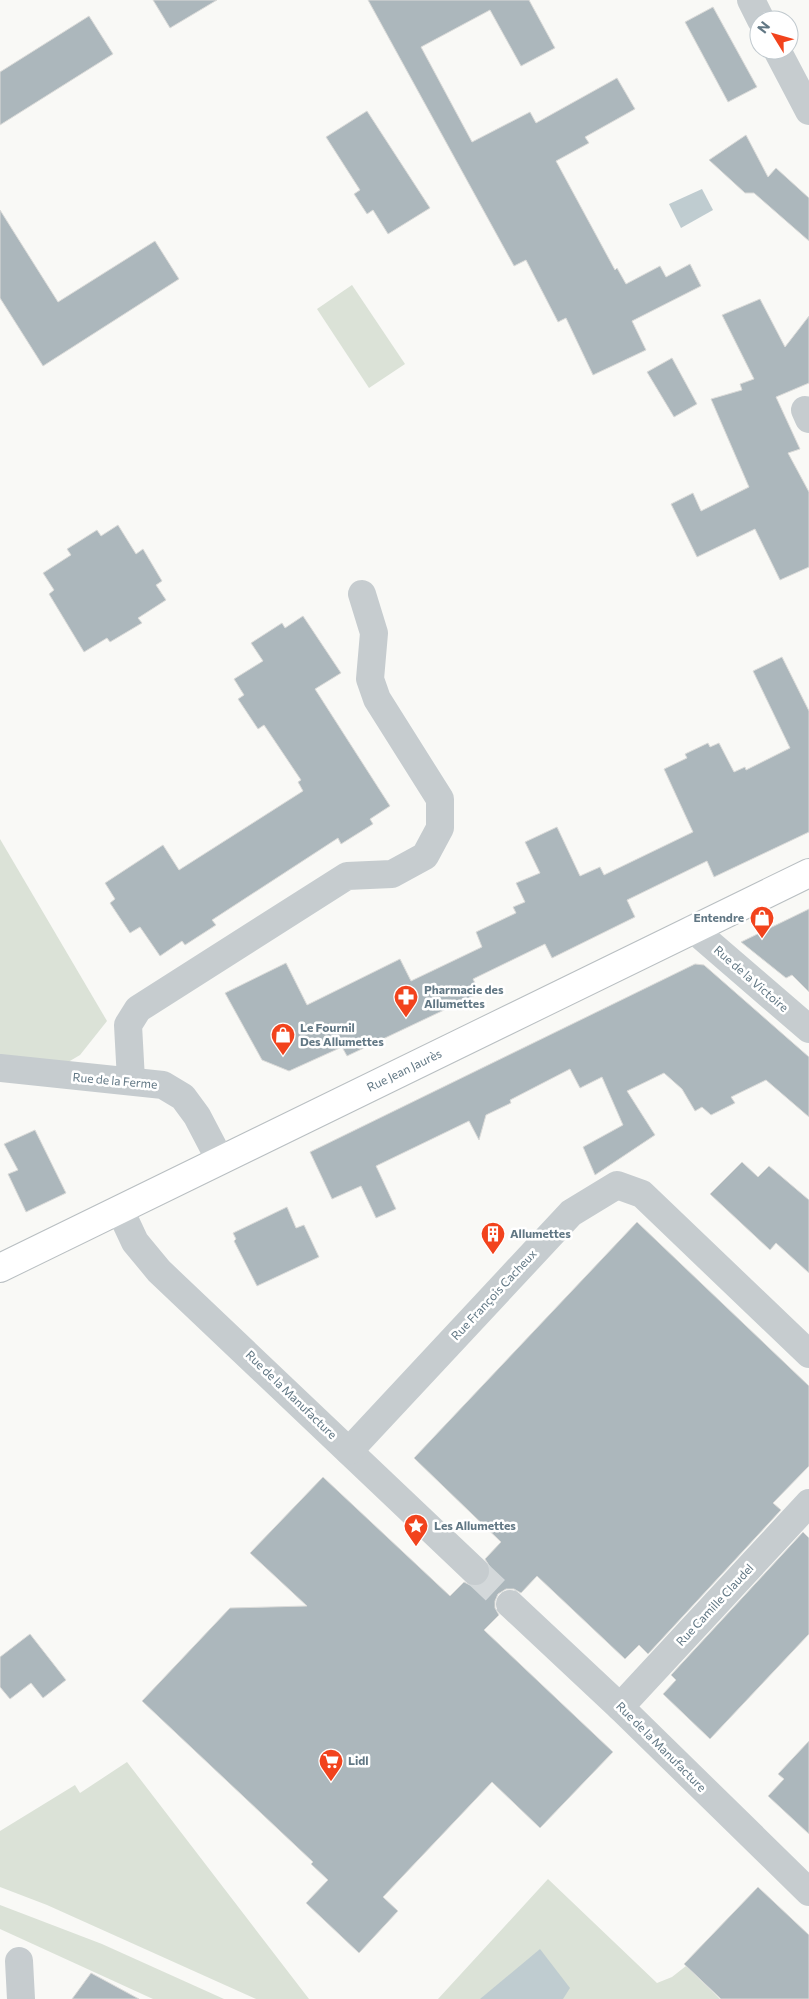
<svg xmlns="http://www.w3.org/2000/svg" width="809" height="1999" viewBox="0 0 809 1999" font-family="Commissioner,sans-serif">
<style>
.green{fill:#dbe2d7}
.water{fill:#bfccd0}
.building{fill:#acb7bc;stroke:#dbdbd9}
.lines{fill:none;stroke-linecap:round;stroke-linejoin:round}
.minor-tunnel{stroke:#d3d8da;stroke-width:28;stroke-dasharray:28 14;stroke-linecap:butt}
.major-casing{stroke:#b9bfc2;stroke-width:30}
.minor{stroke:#c6cccf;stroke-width:28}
.major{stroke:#fff;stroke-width:28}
.labels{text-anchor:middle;stroke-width:5;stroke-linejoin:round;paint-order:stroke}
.poi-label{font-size:12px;font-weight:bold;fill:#617784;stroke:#fff;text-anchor:start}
.street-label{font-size:12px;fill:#617784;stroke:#fff}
</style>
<rect width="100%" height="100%" fill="#f9f9f6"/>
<!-- green -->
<g class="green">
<path d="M 352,285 L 405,364 L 369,388 L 317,309 Z"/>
<path d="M 0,839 L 107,1021 L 80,1055 L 58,1068 L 0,1060 Z"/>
<path d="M 127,1762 L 309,1999 L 256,1999 L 47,1905 L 0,1887 L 0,1831 L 75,1785 L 80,1793 Z"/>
<path d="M 548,1879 L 657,1983 L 672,1977 L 686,1966 L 720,1999 L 438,1999 Z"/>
<path d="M 0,1905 L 102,1944 L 224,1999 L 153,1999 L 0,1929 Z"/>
</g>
<!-- water -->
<g class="water">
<path d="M 702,189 L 713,210 L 681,228 L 669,204 Z"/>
<path d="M 540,1949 L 570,1988 L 563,1999 L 480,1999 Z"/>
</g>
<!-- building -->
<g class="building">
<path d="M 153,0 L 217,0 L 170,28 Z"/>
<path d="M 368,0 L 529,0 L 555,48 L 521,66 L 490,10 L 421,47 L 472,142 L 530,112 L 536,123 L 617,78 L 635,109 L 585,137 L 589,143 L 556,161 L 615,270 L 617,268 L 626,284 L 660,266 L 666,277 L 690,264 L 701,286 L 632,321 L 646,350 L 593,375 L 566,318 L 558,322 L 526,260 L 514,266 Z"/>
<path d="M 713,7 L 757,87 L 728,102 L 685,22 Z"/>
<path d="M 89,16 L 113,54 L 0,125 L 0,72 Z"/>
<path d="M 367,111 L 430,208 L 388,234 L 373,210 L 367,214 L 354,194 L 360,190 L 326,137 Z"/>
<path d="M 746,135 L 768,177 L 776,168 L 809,198 L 809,241 L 754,193 L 745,193 L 709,160 Z"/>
<path d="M 0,210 L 58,302 L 155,241 L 179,279 L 43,366 L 0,298 Z"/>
<path d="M 760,299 L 785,347 L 809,316 L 809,383 L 776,397 L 800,449 L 788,453 L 809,492 L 809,567 L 780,580 L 755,529 L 697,557 L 671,504 L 693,493 L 701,511 L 749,487 L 711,399 L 742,390 L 740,384 L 754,379 L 722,315 Z"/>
<path d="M 672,358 L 697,404 L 674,417 L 647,372 Z"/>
<path d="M 118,525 L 136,554 L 143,549 L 162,581 L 156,585 L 166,600 L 138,618 L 142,623 L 110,642 L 107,638 L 84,652 L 49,594 L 54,590 L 43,573 L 71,555 L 67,549 L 97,530 L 101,536 Z"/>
<path d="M 303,616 L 341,673 L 315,689 L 390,806 L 370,819 L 373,824 L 341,844 L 338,838 L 212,920 L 216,925 L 185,945 L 182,941 L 160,956 L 140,927 L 130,933 L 110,903 L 115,899 L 105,883 L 163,845 L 179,870 L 303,791 L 298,782 L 301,780 L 264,725 L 258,729 L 238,699 L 244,695 L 234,679 L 263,661 L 251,643 L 282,623 L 285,628 Z"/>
<path d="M 782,657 L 809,711 L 809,832 L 714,877 L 707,861 L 627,900 L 635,917 L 552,958 L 545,944 L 473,979 L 480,993 L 347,1056 L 342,1047 L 289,1071 L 262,1060 L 225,993 L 286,963 L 307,1005 L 400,959 L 411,981 L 482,947 L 476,932 L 516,913 L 513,907 L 525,902 L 516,883 L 540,873 L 525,842 L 557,827 L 580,876 L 600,867 L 604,875 L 693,832 L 664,769 L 687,758 L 685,754 L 708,743 L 710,747 L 719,743 L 734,772 L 745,767 L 746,770 L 790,748 L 753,671 Z"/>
<path d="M 809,909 L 809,992 L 792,975 L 786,978 L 741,942 Z"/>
<path d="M 695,964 L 704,965 L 809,1057 L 809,1117 L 766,1080 L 731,1097 L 735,1103 L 711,1115 L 702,1107 L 695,1111 L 682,1089 L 664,1073 L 627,1091 L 655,1135 L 595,1175 L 583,1147 L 623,1125 L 602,1077 L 580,1088 L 570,1069 L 510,1100 L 511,1103 L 486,1115 L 479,1140 L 469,1121 L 376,1166 L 396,1209 L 376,1218 L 361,1186 L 332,1199 L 310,1152 Z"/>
<path d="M 35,1130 L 66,1193 L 26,1212 L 8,1174 L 18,1170 L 4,1144 Z"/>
<path d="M 742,1162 L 758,1177 L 769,1166 L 809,1200 L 809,1273 L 776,1243 L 770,1250 L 710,1194 Z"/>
<path d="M 287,1207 L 296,1228 L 304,1225 L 319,1257 L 257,1286 L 234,1241 L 236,1239 L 233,1233 Z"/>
<path d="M 637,1222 L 809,1386 L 809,1466 L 773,1503 L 781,1510 L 648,1654 L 639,1645 L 625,1659 L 537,1576 L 521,1593 L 514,1589 L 506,1589 L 498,1594 L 495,1601 L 495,1608 L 499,1615 L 484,1630 L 613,1752 L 540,1828 L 492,1782 L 383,1897 L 398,1911 L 359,1953 L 306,1903 L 328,1880 L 311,1864 L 313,1862 L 142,1701 L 230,1608 L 307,1606 L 250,1553 L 323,1477 L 450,1596 L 464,1582 L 472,1586 L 480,1586 L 486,1582 L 490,1575 L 490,1567 L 485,1559 L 501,1542 L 414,1458 Z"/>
<path d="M 803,1532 L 809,1538 L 809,1634 L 710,1739 L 663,1694 L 676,1680 L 671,1675 Z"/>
<path d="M 30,1634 L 66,1680 L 43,1698 L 31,1683 L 10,1699 L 0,1687 L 0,1657 Z"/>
<path d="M 809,1741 L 809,1834 L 768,1796 L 784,1779 L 778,1774 Z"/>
<path d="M 758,1887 L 809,1935 L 809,1999 L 721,1999 L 684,1964 Z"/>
<path d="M 91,1973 L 139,1999 L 72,1999 Z"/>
</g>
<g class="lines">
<!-- minor-tunnel -->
<path class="minor-tunnel" d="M 475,1571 L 510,1604"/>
<defs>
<g id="major">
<path id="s1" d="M 0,1268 L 809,873"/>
</g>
</defs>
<!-- major casing -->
<use href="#major" class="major-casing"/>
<!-- minor -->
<g class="minor">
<path d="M 751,0 L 761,20"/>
<path d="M 777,50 L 809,111"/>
<path d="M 805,410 L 809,419"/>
<path d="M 693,929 L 809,1029"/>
<path d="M 0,1068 L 163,1085 L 183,1097 L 197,1116 L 220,1160"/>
<path d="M 131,1080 L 128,1025 L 138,1009 L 347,876 L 392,874 L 425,856 L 440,828 L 440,799 L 377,699 L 370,679 L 374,633 L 362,594"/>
<path d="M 120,1210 L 135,1242 L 159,1271 L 475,1571"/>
<path d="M 349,1451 L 571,1213 L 617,1185 L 642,1194 L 809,1354"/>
<path d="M 510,1604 L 620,1707 L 809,1892"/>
<path d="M 620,1707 L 809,1503"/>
<path d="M 19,1961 L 21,1999"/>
</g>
<!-- major -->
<use href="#major" class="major"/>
</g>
<!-- icons -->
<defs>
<symbol id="shop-pin" viewBox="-11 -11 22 30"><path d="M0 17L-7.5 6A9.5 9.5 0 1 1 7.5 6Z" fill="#f2431d" stroke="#fff"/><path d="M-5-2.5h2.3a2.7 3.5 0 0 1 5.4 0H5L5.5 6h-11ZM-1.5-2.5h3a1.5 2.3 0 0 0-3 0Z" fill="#fff"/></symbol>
<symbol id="pharmacy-pin" viewBox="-11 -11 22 30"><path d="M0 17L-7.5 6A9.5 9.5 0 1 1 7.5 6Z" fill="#f2431d" stroke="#fff"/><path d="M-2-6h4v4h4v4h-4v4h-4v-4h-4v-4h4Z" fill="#fff"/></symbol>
<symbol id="building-pin" viewBox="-11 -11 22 30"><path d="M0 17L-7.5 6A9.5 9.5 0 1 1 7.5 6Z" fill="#f2431d" stroke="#fff"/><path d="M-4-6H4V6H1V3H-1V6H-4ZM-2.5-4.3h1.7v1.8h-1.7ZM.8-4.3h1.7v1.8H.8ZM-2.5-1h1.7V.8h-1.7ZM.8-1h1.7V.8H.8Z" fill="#fff"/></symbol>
<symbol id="sight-pin" viewBox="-11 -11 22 30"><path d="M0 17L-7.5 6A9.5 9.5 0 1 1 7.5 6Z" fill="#f2431d" stroke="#fff"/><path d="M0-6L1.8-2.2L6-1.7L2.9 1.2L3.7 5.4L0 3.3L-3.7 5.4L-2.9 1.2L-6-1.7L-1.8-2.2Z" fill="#fff"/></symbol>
<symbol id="supermarket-pin" viewBox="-11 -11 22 30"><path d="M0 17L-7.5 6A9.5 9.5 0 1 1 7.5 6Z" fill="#f2431d" stroke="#fff"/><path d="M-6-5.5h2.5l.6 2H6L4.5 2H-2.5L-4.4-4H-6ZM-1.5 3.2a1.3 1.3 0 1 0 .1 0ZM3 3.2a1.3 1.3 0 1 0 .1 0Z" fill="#fff"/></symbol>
</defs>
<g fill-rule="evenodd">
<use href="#shop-pin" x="748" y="904" width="28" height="38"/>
<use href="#pharmacy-pin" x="392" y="983" width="28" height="38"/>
<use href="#shop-pin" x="269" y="1021" width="28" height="38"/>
<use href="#building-pin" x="479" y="1220" width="28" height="38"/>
<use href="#sight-pin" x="402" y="1512" width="28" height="38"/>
<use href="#supermarket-pin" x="317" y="1747" width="28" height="38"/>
</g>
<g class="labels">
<!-- poi labels -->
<g class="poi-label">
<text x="744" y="922" text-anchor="end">Entendre</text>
<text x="424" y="994">Pharmacie des<tspan x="424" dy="14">Allumettes</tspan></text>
<text x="300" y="1032">Le Fournil<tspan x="300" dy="14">Des Allumettes</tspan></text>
<text x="510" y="1238">Allumettes</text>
<text x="434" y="1530">Les Allumettes</text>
<text x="348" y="1765">Lidl</text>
</g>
<!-- street labels -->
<g class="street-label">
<text transform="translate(751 979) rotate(41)" y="4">Rue de la Victoire</text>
<text dy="4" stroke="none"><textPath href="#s1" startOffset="450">Rue Jean Jaurès</textPath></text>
<text transform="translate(115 1081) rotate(5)" y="4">Rue de la Ferme</text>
<text transform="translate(494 1295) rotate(-47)" y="4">Rue François Cacheux</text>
<text transform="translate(291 1395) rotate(44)" y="4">Rue de la Manufacture</text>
<text transform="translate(715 1605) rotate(-47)" y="4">Rue Camille Claudel</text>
<text transform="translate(661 1747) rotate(45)" y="4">Rue de la Manufacture</text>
</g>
</g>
<!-- north arrow -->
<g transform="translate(774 35) rotate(307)"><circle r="24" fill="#ffffff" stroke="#c0c9ce"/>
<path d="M0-4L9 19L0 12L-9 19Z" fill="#f2431d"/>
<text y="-8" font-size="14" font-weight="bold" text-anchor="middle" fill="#617784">N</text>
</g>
</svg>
